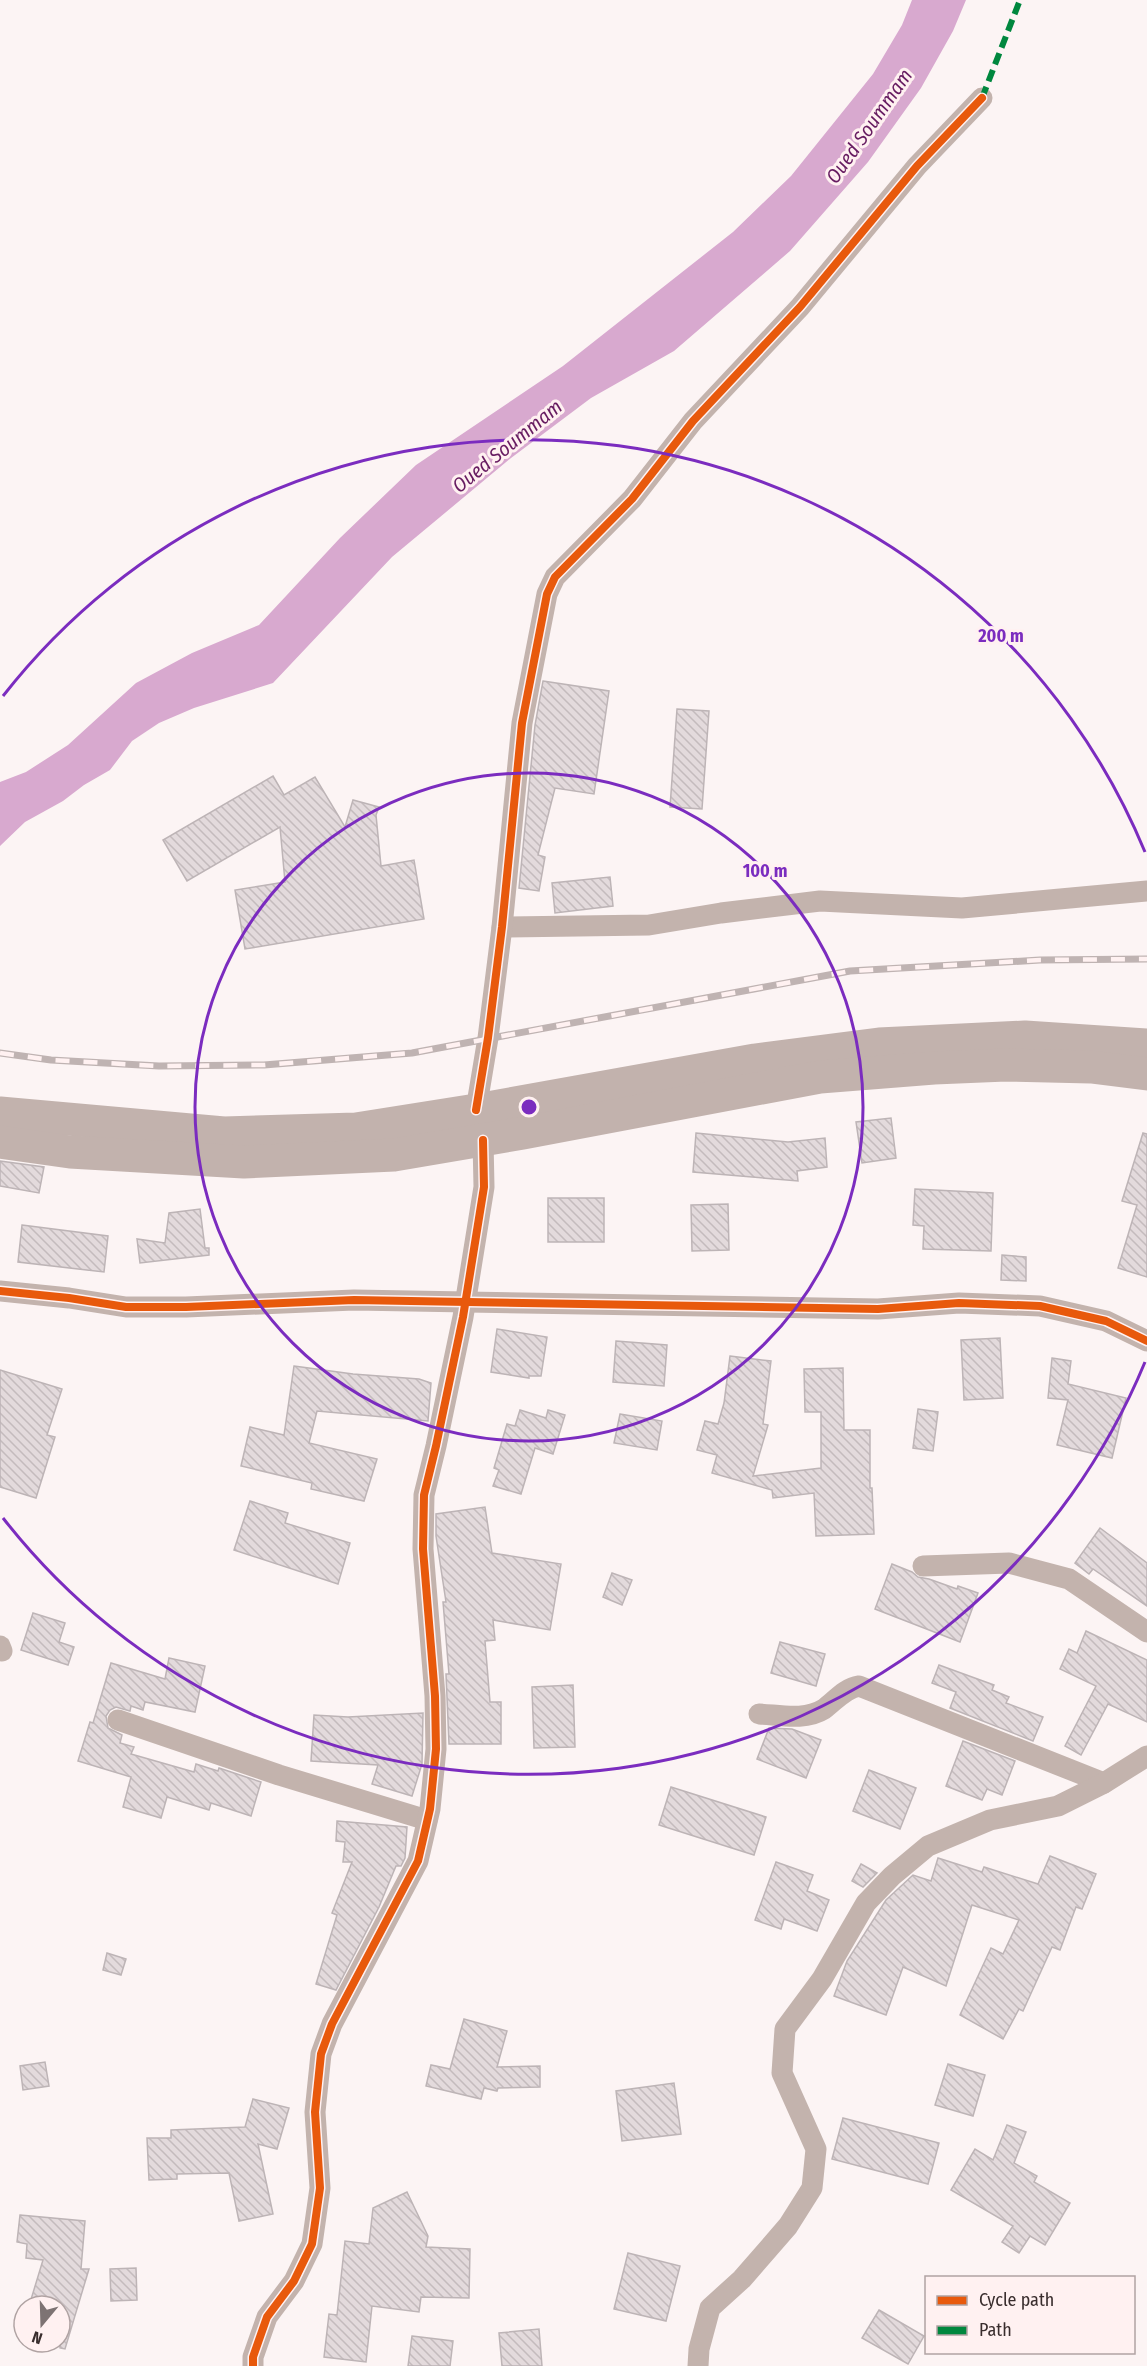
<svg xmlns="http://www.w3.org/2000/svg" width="1147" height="2366" viewBox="0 0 1147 2366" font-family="'Fira Sans Condensed',sans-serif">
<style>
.water{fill:#d8a9cf}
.building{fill:url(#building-back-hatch);stroke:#bdb4b6;stroke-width:1.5}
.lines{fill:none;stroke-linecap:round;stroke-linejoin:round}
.minor{stroke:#c3b3ad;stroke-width:21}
.trunk{stroke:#c2b2ad;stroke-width:33}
.rail-casing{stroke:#bfb3b2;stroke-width:7}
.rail{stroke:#fff1f1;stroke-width:4.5;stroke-dasharray:14;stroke-linecap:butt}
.quiet{stroke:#00873e;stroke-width:6;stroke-dasharray:12 6;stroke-linecap:butt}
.cycleway-casing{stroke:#fff1f1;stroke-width:11}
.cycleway{stroke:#e8590c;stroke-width:8}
.ring{fill:none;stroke:#7b2cbf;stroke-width:3}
.labels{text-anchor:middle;stroke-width:6;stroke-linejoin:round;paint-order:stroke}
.water-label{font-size:20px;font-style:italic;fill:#671c61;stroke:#fff1f1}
.centre{fill:#7b2cbf;stroke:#fff1f1;stroke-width:3}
.ring-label{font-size:18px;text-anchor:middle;font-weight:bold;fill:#7b2cbf;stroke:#fff1f1;stroke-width:6;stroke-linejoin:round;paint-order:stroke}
</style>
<defs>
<pattern id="building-back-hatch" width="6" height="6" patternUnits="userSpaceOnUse" patternTransform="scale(1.5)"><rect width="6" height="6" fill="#e3dadc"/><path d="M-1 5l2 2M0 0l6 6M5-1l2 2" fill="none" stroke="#c4bbbd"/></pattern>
</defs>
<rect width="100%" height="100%" fill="#fcf4f4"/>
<!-- water -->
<path class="water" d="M 912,0 L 966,0 L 953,31 L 921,88 L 868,162 L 790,251 L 674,351 L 591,398 L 511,458 L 392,557 L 273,683 L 194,708 L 159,723 L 132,741 L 110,770 L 84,785 L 63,801 L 25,822 L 0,846 L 0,782 L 26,772 L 68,745 L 136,683 L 192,653 L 259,625 L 340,538 L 416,465 L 563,366 L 733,232 L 791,176 L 873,74 L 902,25 Z"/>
<!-- building -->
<g class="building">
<path d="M 543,681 L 609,691 L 594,794 L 555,788 L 538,855 L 545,857 L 539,891 L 519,888 L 535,725 Z"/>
<path d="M 677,709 L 709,711 L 702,809 L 670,807 Z"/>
<path d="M 273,776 L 284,795 L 315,777 L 345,827 L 353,800 L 379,807 L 376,815 L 381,866 L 414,860 L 424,919 L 245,949 L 235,890 L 285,882 L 280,827 L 187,881 L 163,840 Z"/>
<path d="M 610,877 L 613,906 L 555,913 L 552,883 Z"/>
<path d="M 891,1118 L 896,1158 L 862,1163 L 856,1122 Z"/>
<path d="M 696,1133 L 788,1142 L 825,1138 L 827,1167 L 797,1171 L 798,1181 L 693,1172 Z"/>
<path d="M 1143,1133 L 1147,1134 L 1147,1277 L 1118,1268 L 1137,1205 L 1122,1201 Z"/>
<path d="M 0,1161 L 44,1167 L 39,1193 L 0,1186 Z"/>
<path d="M 915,1189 L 993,1193 L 991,1251 L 923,1249 L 924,1226 L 913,1225 Z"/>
<rect x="548" y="1198" width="56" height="44"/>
<path d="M 728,1204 L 729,1250 L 692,1251 L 691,1205 Z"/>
<path d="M 200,1209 L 205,1248 L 209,1248 L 209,1255 L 140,1263 L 137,1239 L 165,1243 L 169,1213 Z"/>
<path d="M 22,1225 L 108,1236 L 104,1272 L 18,1262 Z"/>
<path d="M 1002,1255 L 1026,1257 L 1026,1281 L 1001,1280 Z"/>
<path d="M 497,1329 L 547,1337 L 541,1376 L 529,1376 L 529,1378 L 491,1372 Z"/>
<path d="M 1000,1338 L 1003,1398 L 964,1400 L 961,1340 Z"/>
<path d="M 616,1341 L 667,1345 L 664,1386 L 613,1382 Z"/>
<path d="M 730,1356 L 771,1361 L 763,1424 L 768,1425 L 753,1476 L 821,1468 L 821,1412 L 805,1412 L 804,1369 L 843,1368 L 844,1430 L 870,1430 L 870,1488 L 872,1488 L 874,1534 L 816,1536 L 814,1493 L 773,1498 L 772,1490 L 712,1473 L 717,1455 L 697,1450 L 705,1421 L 718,1424 L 724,1403 Z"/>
<path d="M 1052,1358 L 1071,1361 L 1068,1384 L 1126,1398 L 1112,1458 L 1057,1445 L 1068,1400 L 1048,1398 Z"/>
<path d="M 294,1366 L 353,1374 L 419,1379 L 431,1383 L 428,1421 L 317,1411 L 309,1443 L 377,1459 L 364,1501 L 311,1489 L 312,1483 L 241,1466 L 250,1427 L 284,1435 Z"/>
<path d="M 0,1370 L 62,1389 L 47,1435 L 55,1437 L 36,1498 L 0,1487 Z"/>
<path d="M 918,1409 L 938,1412 L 933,1451 L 913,1448 Z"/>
<path d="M 520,1410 L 546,1418 L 548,1410 L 565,1415 L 553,1454 L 535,1448 L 521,1494 L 493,1486 L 499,1470 L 494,1468 L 507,1424 L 515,1426 Z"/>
<path d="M 620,1414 L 662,1421 L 657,1450 L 614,1443 Z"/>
<path d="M 250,1501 L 288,1513 L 285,1523 L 350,1543 L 338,1584 L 234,1550 Z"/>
<path d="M 485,1507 L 492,1553 L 561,1564 L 550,1630 L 493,1620 L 495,1640 L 485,1641 L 490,1702 L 501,1702 L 501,1744 L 449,1744 L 446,1674 L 449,1674 L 443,1602 L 446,1602 L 436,1536 L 436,1514 Z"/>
<path d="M 1100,1528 L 1147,1563 L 1147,1606 L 1093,1569 L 1089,1574 L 1075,1563 Z"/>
<path d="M 892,1564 L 912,1572 L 918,1577 L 929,1579 L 957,1589 L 958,1586 L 978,1593 L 960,1642 L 875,1609 Z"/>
<path d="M 612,1573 L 632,1580 L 622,1605 L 603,1597 Z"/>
<path d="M 33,1613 L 65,1623 L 59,1642 L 74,1647 L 68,1665 L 21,1650 Z"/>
<path d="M 1086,1631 L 1147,1660 L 1147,1722 L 1108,1704 L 1081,1755 L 1065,1746 L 1096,1686 L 1060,1669 L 1069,1649 L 1077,1653 Z"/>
<path d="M 780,1642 L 825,1654 L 816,1686 L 771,1673 Z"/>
<path d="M 169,1658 L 205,1666 L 195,1712 L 145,1702 L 143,1710 L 131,1706 L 130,1711 L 116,1707 L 110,1710 L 106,1716 L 108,1728 L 122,1735 L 120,1743 L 134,1747 L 131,1754 L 194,1772 L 196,1764 L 218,1771 L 219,1768 L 261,1782 L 251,1816 L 211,1803 L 209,1810 L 167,1797 L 161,1818 L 123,1807 L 131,1777 L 78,1761 L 90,1722 L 93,1723 L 111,1663 L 165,1679 Z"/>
<path d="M 939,1665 L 994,1685 L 992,1690 L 1009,1697 L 1006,1703 L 1043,1717 L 1033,1741 L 950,1708 L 956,1692 L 932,1683 Z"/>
<path d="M 573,1685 L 575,1747 L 534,1748 L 532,1687 Z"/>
<path d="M 423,1713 L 422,1764 L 412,1796 L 372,1784 L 378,1765 L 311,1761 L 314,1715 L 348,1717 Z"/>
<path d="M 769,1728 L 792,1729 L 821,1740 L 806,1778 L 757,1759 Z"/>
<path d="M 963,1741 L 1015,1761 L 1002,1795 L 987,1789 L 982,1800 L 946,1786 Z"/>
<path d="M 869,1770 L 916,1788 L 900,1829 L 853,1811 Z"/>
<path d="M 671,1787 L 766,1817 L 754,1855 L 659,1825 Z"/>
<path d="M 337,1821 L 407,1827 L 405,1858 L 401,1866 L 396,1866 L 379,1907 L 336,1990 L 316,1984 L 337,1915 L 332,1913 L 352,1862 L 343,1862 L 345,1842 L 336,1841 Z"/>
<path d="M 1050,1856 L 1096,1874 L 1082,1909 L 1076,1907 L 1060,1950 L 1052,1947 L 1023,2011 L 1019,2009 L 1003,2039 L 960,2015 L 991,1948 L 1003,1954 L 1019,1920 L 972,1905 L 946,1986 L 903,1967 L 886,2015 L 834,1996 L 847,1961 L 886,1900 L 913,1875 L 931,1881 L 938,1858 L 982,1872 L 984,1867 L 1038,1884 Z"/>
<path d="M 776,1862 L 813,1875 L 807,1891 L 829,1900 L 817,1931 L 784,1919 L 781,1929 L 755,1920 Z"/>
<path d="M 861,1864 L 877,1873 L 863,1887 L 852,1881 Z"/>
<path d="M 107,1953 L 126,1959 L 121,1975 L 103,1970 Z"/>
<path d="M 464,2019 L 507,2031 L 497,2067 L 540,2066 L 540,2087 L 498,2088 L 497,2091 L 484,2088 L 481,2099 L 426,2086 L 431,2065 L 450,2069 Z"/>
<path d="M 45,2062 L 49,2086 L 23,2090 L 20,2066 Z"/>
<path d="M 948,2064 L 985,2075 L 973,2116 L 935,2105 Z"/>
<path d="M 674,2083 L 681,2134 L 622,2141 L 616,2091 Z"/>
<path d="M 253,2099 L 289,2108 L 277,2149 L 258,2144 L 273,2214 L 239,2221 L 229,2173 L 177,2174 L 177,2179 L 149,2180 L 147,2138 L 171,2138 L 171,2130 L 245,2127 Z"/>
<path d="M 843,2118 L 939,2143 L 928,2184 L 832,2159 Z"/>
<path d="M 1007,2125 L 1026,2132 L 1014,2163 L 1037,2176 L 1034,2182 L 1070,2203 L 1045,2245 L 1030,2236 L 1019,2253 L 1002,2242 L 1013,2226 L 951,2190 L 975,2149 L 993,2160 Z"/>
<path d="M 407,2192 L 428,2236 L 426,2247 L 470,2249 L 469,2298 L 421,2297 L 419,2312 L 372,2306 L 366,2362 L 324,2357 L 329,2314 L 337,2315 L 345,2241 L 369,2244 L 373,2208 Z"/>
<path d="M 20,2215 L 85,2221 L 81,2269 L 89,2269 L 65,2349 L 60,2348 L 60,2306 L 29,2306 L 43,2260 L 26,2258 L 27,2244 L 17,2242 Z"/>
<path d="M 628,2253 L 680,2266 L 666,2321 L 614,2309 Z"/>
<path d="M 136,2268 L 137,2300 L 111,2301 L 110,2269 Z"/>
<path d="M 879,2310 L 924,2336 L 908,2364 L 862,2338 Z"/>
<path d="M 539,2329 L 542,2366 L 502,2366 L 499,2333 Z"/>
<path d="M 412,2336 L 453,2341 L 450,2366 L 408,2366 Z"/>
</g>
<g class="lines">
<!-- minor -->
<g class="minor">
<path d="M 502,927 L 649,925 L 721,913 L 820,901 L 962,908 L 1147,891"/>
<path d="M 476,1110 L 488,1038 L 502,927 L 522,723 L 547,594 L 555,577 L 632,499 L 693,421 L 800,307 L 917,166 L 982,98"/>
<path d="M 0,1291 L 69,1298 L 126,1307 L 186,1307 L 354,1300 L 878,1309 L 959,1303 L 1040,1306 L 1106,1321 L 1147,1341"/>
<path d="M 923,1566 L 1009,1563 L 1069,1579 L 1147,1632"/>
<path d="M 0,1646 L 2,1651"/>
<path d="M 759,1714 C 780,1715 805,1721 824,1709 C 835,1701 845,1688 859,1686 L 1104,1783"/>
<path d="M 118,1720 L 279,1775 L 427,1820"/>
<path d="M 253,2366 L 253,2357 L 267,2317 L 294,2281 L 312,2244 L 320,2188 L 315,2112 L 321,2054 L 332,2024 L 418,1861 L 430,1809 L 436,1749 L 435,1696 L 423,1549 L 424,1495 L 436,1446 L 463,1317 L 484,1187 L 483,1140"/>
<path d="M 698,2366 L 699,2349 L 710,2308 L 742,2279 L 788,2226 L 812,2188 L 816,2149 L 782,2073 L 785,2029 L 822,1979 L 866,1903 L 892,1876 L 928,1846 L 990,1820 L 1058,1806 L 1104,1783 L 1147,1756"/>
</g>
<!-- trunk -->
<g class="trunk">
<path d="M 0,1113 L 224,1133 L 356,1129 L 476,1110 L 755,1060 L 879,1044 L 1025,1037 L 1147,1045"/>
<path d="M 0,1142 L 70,1152 L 244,1162 L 394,1155 L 523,1133 L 820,1077 L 934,1068 L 1006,1065 L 1091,1067 L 1147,1074"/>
</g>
<defs>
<path id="rail" d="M 0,1053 L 51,1060 L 159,1066 L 264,1065 L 412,1053 L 850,971 L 1040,960 L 1147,959"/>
</defs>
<!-- rail casing -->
<use href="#rail" class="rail-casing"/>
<!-- rail -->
<use href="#rail" class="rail"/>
<!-- quiet -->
<path class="quiet" d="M 982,98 L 1020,0"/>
<defs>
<g id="cycleway">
<path d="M 476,1110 L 488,1038 L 502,927 L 522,723 L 547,594 L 555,577 L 632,499 L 693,421 L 800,307 L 917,166 L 982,98"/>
<path d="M 0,1291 L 69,1298 L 126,1307 L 186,1307 L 354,1300 L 878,1309 L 959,1303 L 1040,1306 L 1106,1321 L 1147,1341"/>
<path d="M 253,2366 L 253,2357 L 267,2317 L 294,2281 L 312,2244 L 320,2188 L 315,2112 L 321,2054 L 332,2024 L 418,1861 L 430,1809 L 436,1749 L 435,1696 L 423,1549 L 424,1495 L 436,1446 L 463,1317 L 484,1187 L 483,1140"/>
</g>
</defs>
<!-- cycleway casing -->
<use href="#cycleway" class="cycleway-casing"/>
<!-- cycleway -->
<use href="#cycleway" class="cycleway"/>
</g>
<!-- distance rings -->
<g class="ring">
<circle cx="529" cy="1107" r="334"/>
<path d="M1145 1362A667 667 0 0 1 3 1518M3 696A667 667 0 0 1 1145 852"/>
</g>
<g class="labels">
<!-- water labels -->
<g class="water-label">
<text transform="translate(869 126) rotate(-55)" y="7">Oued Soummam</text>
<text transform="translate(507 446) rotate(-39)" y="7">Oued Soummam</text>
</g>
</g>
<circle cx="529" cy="1107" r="9" class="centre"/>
<g class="ring-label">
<text x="1001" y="642">200 m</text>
<text x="765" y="877">100 m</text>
</g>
<!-- legend -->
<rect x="925" y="2276" width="210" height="78" fill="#fff1f1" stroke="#b0a3a3" stroke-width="1.5"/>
<rect x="937" y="2296" width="30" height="9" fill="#e8590c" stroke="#b0a3a3" stroke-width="1.5"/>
<text x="979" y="2306" font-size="18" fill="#392d2d">Cycle path</text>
<rect x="937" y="2326" width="30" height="9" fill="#00873e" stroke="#b0a3a3" stroke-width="1.5"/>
<text x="979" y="2336" font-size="18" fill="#392d2d">Path</text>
<!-- north arrow -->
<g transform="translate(42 2324) rotate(199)"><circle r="28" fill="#fff1f1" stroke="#b0a3a3" stroke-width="1.5"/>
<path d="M0-4.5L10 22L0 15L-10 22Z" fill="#7d7373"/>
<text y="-9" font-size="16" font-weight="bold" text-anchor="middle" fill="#392d2d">N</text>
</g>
</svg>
